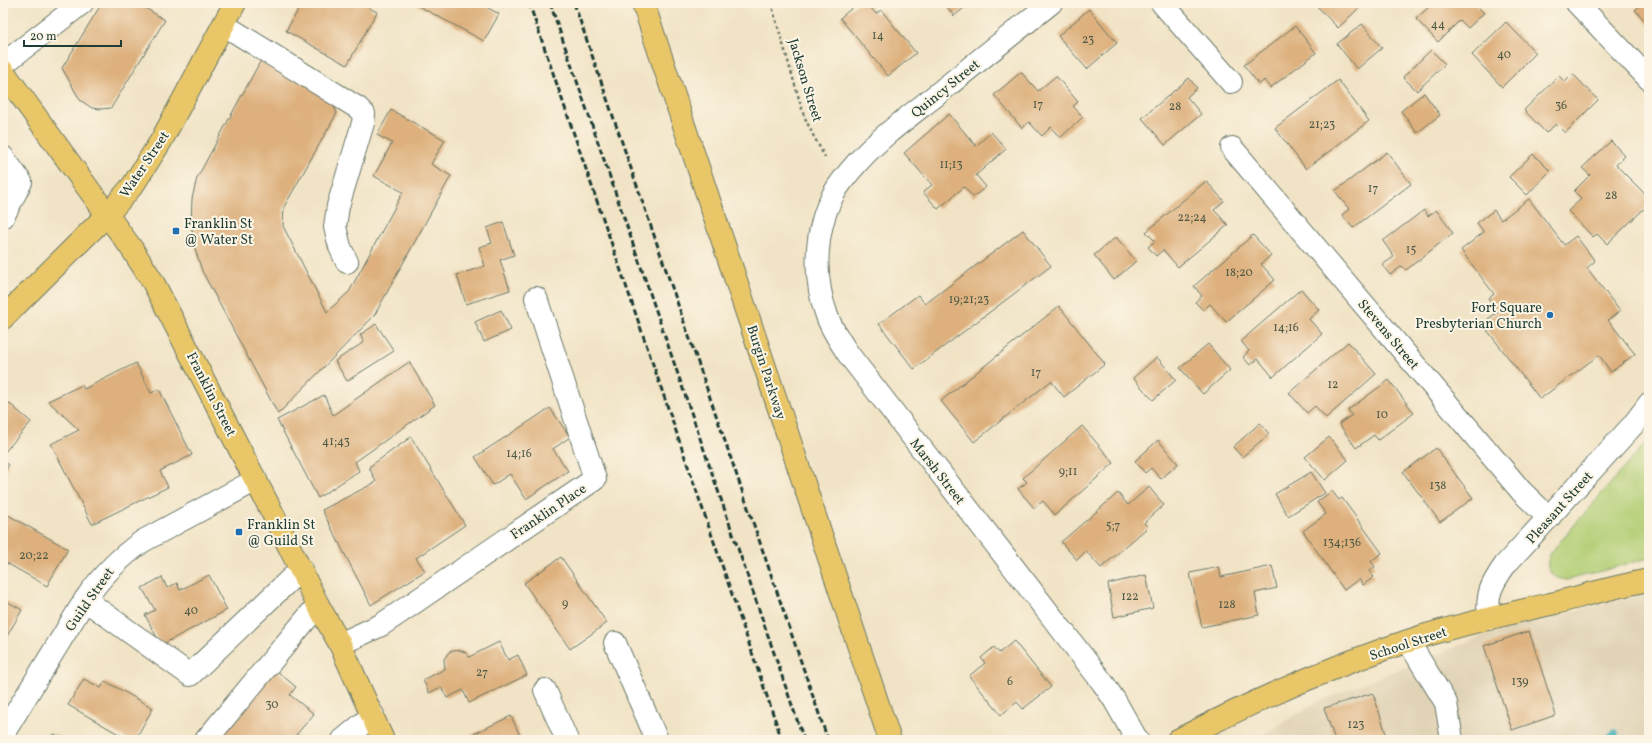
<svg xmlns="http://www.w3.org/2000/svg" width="1652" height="743" viewBox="0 0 1652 743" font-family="Vollkorn,serif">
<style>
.built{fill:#e1d3b5}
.green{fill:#b2ce74;stroke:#688654}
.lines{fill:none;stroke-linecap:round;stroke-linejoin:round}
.stream{stroke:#3cadb6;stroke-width:10}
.building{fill:#ddb07d}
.minor-casing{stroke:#687767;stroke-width:24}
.major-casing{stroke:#687767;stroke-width:24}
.path{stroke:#687767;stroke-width:2.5;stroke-dasharray:3 3;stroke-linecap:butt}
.minor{stroke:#fff;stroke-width:22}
.major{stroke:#e9c769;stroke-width:22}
.rail{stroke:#1f3d34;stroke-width:3;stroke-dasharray:6 3;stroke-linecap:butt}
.poi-dot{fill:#1f6fb2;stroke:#fcf5e5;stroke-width:1.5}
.labels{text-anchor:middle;stroke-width:4;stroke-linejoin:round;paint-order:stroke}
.number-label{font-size:12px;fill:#4e5a46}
.street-label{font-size:14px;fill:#1f3d34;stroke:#fcf5e5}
.poi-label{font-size:14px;fill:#1f3d34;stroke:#fcf5e5;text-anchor:start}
</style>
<rect width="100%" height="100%" fill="#fcf5e5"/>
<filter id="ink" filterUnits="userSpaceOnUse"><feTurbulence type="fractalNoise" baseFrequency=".025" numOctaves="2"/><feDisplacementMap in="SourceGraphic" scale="8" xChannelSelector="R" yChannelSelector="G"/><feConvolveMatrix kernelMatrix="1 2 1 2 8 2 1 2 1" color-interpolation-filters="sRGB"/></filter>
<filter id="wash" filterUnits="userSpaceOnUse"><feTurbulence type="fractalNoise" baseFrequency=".012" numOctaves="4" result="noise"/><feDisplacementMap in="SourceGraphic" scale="16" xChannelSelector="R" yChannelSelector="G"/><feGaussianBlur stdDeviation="0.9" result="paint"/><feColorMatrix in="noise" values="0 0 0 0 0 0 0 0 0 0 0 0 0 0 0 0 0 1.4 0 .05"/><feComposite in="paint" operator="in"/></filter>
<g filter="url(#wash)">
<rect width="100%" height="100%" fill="#f1e3c5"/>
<!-- built -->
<path class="built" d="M 1649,592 L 1649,740 L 1255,740 L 1317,702 L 1493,632 Z"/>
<!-- green -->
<path class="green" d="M 1649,439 L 1649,558 L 1568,580 C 1550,579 1542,568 1552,551 Z"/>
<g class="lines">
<!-- stream -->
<path class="stream" d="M 1608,740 L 1614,734"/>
</g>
<g id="blocks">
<!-- building -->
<g class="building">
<path d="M 102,3 L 137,3 L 165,20 L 111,108 L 101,109 L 92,108 L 80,100 L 62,68 Z"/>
<path d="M 302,3 L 372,3 L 369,8 L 377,12 L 347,65 L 286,31 Z"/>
<path d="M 413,3 L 479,3 L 499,14 L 484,41 Z"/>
<path d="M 858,3 L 867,3 L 876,14 L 881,10 L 916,53 L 888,76 L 840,18 Z"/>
<path d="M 944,3 L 970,3 L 954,16 Z"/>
<path d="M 1314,3 L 1356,3 L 1360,7 L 1338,28 Z"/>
<path d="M 1433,3 L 1478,3 L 1476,5 L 1484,13 L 1468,28 L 1460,20 L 1438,42 L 1416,19 Z"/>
<path d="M 1643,3 L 1649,3 L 1649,25 L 1635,10 Z"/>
<path d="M 1089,9 L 1117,43 L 1087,69 L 1058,36 Z"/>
<path d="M 1506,22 L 1536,53 L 1502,87 L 1472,55 Z"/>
<path d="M 1362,24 L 1382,48 L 1357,69 L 1337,44 Z"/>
<path d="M 1295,26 L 1316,53 L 1270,88 L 1264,80 L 1259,85 L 1244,65 Z"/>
<path d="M 1431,50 L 1445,64 L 1417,91 L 1403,77 Z"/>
<path d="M 261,60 L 330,98 L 337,113 L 284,207 L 283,226 L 327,312 L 349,292 L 403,192 L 374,176 L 392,143 L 377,135 L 391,110 L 445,140 L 431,164 L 451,176 L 374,316 L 278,414 L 202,271 L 194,245 L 191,222 L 192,199 L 197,178 Z"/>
<path d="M 1021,72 L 1038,91 L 1056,76 L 1078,102 L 1073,106 L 1083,117 L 1060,138 L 1051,127 L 1042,136 L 1029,122 L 1022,128 L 994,95 Z"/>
<path d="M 1573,74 L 1598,100 L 1565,133 L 1556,124 L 1546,133 L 1524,110 L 1559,76 L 1565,82 Z"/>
<path d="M 1189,78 L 1197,88 L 1187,97 L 1201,114 L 1165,145 L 1142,118 Z"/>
<path d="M 1338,80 L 1369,121 L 1306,169 L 1275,128 Z"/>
<path d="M 1424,93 L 1440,115 L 1417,133 L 1401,111 Z"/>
<path d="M 949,114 L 976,146 L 991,132 L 1006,149 L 976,175 L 986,187 L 973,197 L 964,187 L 938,209 L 923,192 L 932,185 L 904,153 Z"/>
<path d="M 1611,141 L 1625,156 L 1616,165 L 1649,198 L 1649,204 L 1607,244 L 1597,234 L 1593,237 L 1568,211 L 1581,199 L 1574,191 L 1590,175 L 1582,168 Z"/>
<path d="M 1387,152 L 1411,184 L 1353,228 L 1342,215 L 1349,209 L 1335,191 Z"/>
<path d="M 1533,154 L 1550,171 L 1527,195 L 1509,177 Z"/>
<path d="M 1206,181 L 1224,201 L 1214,210 L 1228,225 L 1178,267 L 1163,250 L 1156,256 L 1148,247 L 1155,241 L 1146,232 Z"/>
<path d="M 1529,199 L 1564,245 L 1576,236 L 1595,261 L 1587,268 L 1620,311 L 1608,320 L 1635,354 L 1611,372 L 1599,355 L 1540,399 L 1487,330 L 1493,326 L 1488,319 L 1498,312 L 1488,299 L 1494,294 L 1461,250 L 1484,232 L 1477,223 L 1494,210 L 1501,220 Z"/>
<path d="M 1424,210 L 1428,216 L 1436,210 L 1453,233 L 1406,270 L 1402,266 L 1390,275 L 1382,265 L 1394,257 L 1383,241 Z"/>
<path d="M 503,222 L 514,255 L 500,260 L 510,290 L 466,304 L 457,275 L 485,266 L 479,247 L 492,243 L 487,228 Z"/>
<path d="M 1023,230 L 1051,266 L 914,369 L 879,324 L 918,295 L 925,304 Z"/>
<path d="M 1253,235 L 1271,255 L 1261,264 L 1275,280 L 1226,322 L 1210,304 L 1203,310 L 1195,302 L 1202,296 L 1194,286 Z"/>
<path d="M 1116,237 L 1136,261 L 1114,280 L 1094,255 Z"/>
<path d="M 1301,289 L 1319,310 L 1309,319 L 1322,334 L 1273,377 L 1258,359 L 1250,365 L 1243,357 L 1249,351 L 1241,341 Z"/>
<path d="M 1059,306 L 1105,364 L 1064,397 L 1051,381 L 974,442 L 941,401 Z"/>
<path d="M 501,310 L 511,330 L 484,342 L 475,322 Z"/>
<path d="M 376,324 L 394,351 L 347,381 L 335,361 L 364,342 L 360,335 Z"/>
<path d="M 1348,342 L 1376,374 L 1326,418 L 1315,406 L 1307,413 L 1289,393 Z"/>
<path d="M 1208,344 L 1230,370 L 1203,394 L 1180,368 Z"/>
<path d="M 1157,357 L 1176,380 L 1153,400 L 1133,378 Z"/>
<path d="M 409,362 L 435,405 L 355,462 L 359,471 L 318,498 L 277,420 L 324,395 L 333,415 Z"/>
<path d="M 136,363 L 151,393 L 159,389 L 192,455 L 160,471 L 168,487 L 92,524 L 51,444 L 79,430 L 48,401 L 82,385 L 84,389 Z"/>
<path d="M 1389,380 L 1414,413 L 1378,440 L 1374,435 L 1356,448 L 1339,424 L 1352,415 L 1348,410 Z"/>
<path d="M 3,398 L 31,422 L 3,454 Z"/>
<path d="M 550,408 L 570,437 L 553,449 L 568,471 L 526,499 L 510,474 L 493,485 L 475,457 Z"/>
<path d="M 1260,423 L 1269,434 L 1242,457 L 1233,447 Z"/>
<path d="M 1082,426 L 1114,463 L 1055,515 L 1043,501 L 1034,508 L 1018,489 L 1027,482 L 1023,478 Z"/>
<path d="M 411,437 L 465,525 L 416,558 L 425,571 L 371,605 L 322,510 L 376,482 L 369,467 Z"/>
<path d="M 1329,437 L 1348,460 L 1325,480 L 1305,457 Z"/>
<path d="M 1158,440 L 1178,464 L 1161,479 L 1151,468 L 1145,473 L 1135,461 Z"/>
<path d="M 1436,448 L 1473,498 L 1440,522 L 1403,472 Z"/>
<path d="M 3,460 L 9,465 L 3,473 Z"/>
<path d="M 1311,472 L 1325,493 L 1288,516 L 1275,494 Z"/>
<path d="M 1149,487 L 1164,505 L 1144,523 L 1148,527 L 1101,568 L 1086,551 L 1077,560 L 1061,542 L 1118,493 L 1128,505 Z"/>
<path d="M 1332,491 L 1339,500 L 1342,498 L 1382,553 L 1371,561 L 1375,567 L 1369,571 L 1374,577 L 1363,585 L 1359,579 L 1344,590 L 1303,531 L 1326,514 L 1317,502 Z"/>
<path d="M 8,515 L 68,549 L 47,586 L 3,561 L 3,524 Z"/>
<path d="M 561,557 L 607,623 L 570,649 L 524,583 Z"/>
<path d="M 1272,566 L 1277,588 L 1255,593 L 1259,615 L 1202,627 L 1190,573 L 1219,567 L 1221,577 Z"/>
<path d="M 209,575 L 227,610 L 161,645 L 145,615 L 155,610 L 142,588 L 162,577 L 167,588 L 177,583 L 180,590 Z"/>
<path d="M 1146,575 L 1153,608 L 1114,617 L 1108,584 Z"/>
<path d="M 3,599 L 22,610 L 3,643 Z"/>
<path d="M 1529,631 L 1556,715 L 1512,730 L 1484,646 Z"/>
<path d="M 1014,641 L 1051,687 L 1023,709 L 1017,702 L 1001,715 L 969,676 L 985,663 L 981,658 L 994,647 L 999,653 Z"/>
<path d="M 499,642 L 508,660 L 518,655 L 527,675 L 469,703 L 463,690 L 447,698 L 441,687 L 429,693 L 423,680 L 445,669 L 444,659 L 449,652 L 459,650 L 465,652 L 469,657 Z"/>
<path d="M 272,667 L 296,687 L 290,695 L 314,714 L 296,735 L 301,740 L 224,740 L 217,733 Z"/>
<path d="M 84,679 L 101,688 L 105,681 L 153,708 L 135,740 L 129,740 L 68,705 Z"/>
<path d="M 1373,693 L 1388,740 L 1335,740 L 1324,708 Z"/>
<path d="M 511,716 L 522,740 L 461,740 Z"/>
<path d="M 54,734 L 65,740 L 51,740 Z"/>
</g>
</g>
</g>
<g filter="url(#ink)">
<use href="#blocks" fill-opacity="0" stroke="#687767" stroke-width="1"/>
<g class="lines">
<defs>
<g id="minor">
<path d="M 1051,3 C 1012,34 973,65 935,96 C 908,117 879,138 857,163 C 848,173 839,184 833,195 C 814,231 813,278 827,316 C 832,330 841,343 849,355 L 1103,683 L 1115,701 L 1137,740"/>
<path d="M 1162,3 L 1231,82"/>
<path d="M 1577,3 L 1649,79"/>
<path d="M 224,25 L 358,108 L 364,114 L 363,123 L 338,206 L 335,227 L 340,247 L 347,262"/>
<path d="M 3,64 L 82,3"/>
<path d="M 1232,148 L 1522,492 L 1549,518"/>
<path d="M 3,157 L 21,182 L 3,217"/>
<path d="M 85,600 L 190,675 L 301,569"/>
<path d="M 1489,619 C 1486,594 1491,585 1505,565 L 1633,425 L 1649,404"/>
<path d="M 1408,641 L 1446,703 L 1452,740"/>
<path d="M 615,643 L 657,740"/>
<path d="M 340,644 L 381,625 L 396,615 L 595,479 L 536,298"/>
<path d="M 545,690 L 567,740"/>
<path d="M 3,734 L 85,600 C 101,576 119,558 143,541 L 256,480"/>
<path d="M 206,740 L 318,605"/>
<path d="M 343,740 L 373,715"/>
</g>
<g id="major">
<path d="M 643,3 L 890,740"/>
<path d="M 3,71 L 132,249 L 153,282 L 271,510 L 318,605 L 340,644 L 383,740"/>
<path d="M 3,318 L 108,214 L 133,185 L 161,141 L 235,3"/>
<path d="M 1178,740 C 1257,699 1339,663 1423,636 C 1466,623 1511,613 1555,603 C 1586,595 1617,586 1649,580"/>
</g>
</defs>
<!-- minor casing -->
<use href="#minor" class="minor-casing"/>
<!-- major casing -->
<use href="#major" class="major-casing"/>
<!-- path -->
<path class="path" d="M 771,3 L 804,116 L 813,135 L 825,157"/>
<!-- minor -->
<use href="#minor" class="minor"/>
<!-- major -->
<use href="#major" class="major"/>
<!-- rail -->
<g class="rail">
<path d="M 529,3 L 782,740"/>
<path d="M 550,3 L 804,740"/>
<path d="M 574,3 L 828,740"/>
</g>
</g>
</g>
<!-- markers -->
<g class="poi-dot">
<rect x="172" y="227" width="8" height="8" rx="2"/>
<circle cx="1550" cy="315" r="4"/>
<rect x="235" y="528" width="8" height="8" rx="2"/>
</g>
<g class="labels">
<!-- number labels -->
<g class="number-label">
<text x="1438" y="28">44</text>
<text x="878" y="39">14</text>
<text x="1088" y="43">23</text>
<text x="1504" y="58">40</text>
<text x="1038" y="108">17</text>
<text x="1561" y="109">36</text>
<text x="1175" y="110">28</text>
<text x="1322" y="128">21;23</text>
<text x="951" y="168">11;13</text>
<text x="1373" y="192">17</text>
<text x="1611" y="199">28</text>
<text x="1192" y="221">22;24</text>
<text x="1411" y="253">15</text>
<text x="1239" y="276">18;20</text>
<text x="969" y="303">19;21;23</text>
<text x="1286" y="331">14;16</text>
<text x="1036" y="376">17</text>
<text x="1333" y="388">12</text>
<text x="1382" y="418">10</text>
<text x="336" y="445">41;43</text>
<text x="519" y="457">14;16</text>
<text x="1068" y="475">9;11</text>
<text x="1438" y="489">138</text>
<text x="1113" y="529">5;7</text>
<text x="1342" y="546">134;136</text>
<text x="34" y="559">20;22</text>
<text x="1130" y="600">122</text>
<text x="565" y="607">9</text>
<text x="1227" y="608">128</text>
<text x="191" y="614">40</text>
<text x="482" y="676">27</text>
<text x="1010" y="685">6</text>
<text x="1520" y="685">139</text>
<text x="272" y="708">30</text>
<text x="1356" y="728">123</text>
</g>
<!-- street labels -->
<g class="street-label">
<text transform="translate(806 80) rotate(73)" y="5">Jackson Street</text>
<text transform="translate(945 88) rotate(-39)" y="5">Quincy Street</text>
<text transform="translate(144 164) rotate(-56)" y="5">Water Street</text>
<text transform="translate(1389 334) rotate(50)" y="5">Stevens Street</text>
<text transform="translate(767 372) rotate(72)" y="5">Burgin Parkway</text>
<text transform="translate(212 394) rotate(63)" y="5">Franklin Street</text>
<text transform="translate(938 471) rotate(52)" y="5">Marsh Street</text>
<text transform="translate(1559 507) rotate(-48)" y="5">Pleasant Street</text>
<text transform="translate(548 511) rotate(-34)" y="5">Franklin Place</text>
<text transform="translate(89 599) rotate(-55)" y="5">Guild Street</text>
<text transform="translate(1408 643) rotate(-18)" y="5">School Street</text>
</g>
<!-- poi labels -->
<g class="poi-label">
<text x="184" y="228">Franklin St<tspan x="184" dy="16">@ Water St</tspan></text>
<text x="1542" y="312" text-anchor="end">Fort Square<tspan x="1542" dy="16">Presbyterian Church</tspan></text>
<text x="247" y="529">Franklin St<tspan x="247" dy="16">@ Guild St</tspan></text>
</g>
</g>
<!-- margin -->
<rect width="1652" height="743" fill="none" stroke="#fcf5e5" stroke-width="16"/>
<!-- scale -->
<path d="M24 40v6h97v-6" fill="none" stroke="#1f3d34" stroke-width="2"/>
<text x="30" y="40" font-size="12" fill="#1f3d34" stroke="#fcf5e5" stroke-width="3" paint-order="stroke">20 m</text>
</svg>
